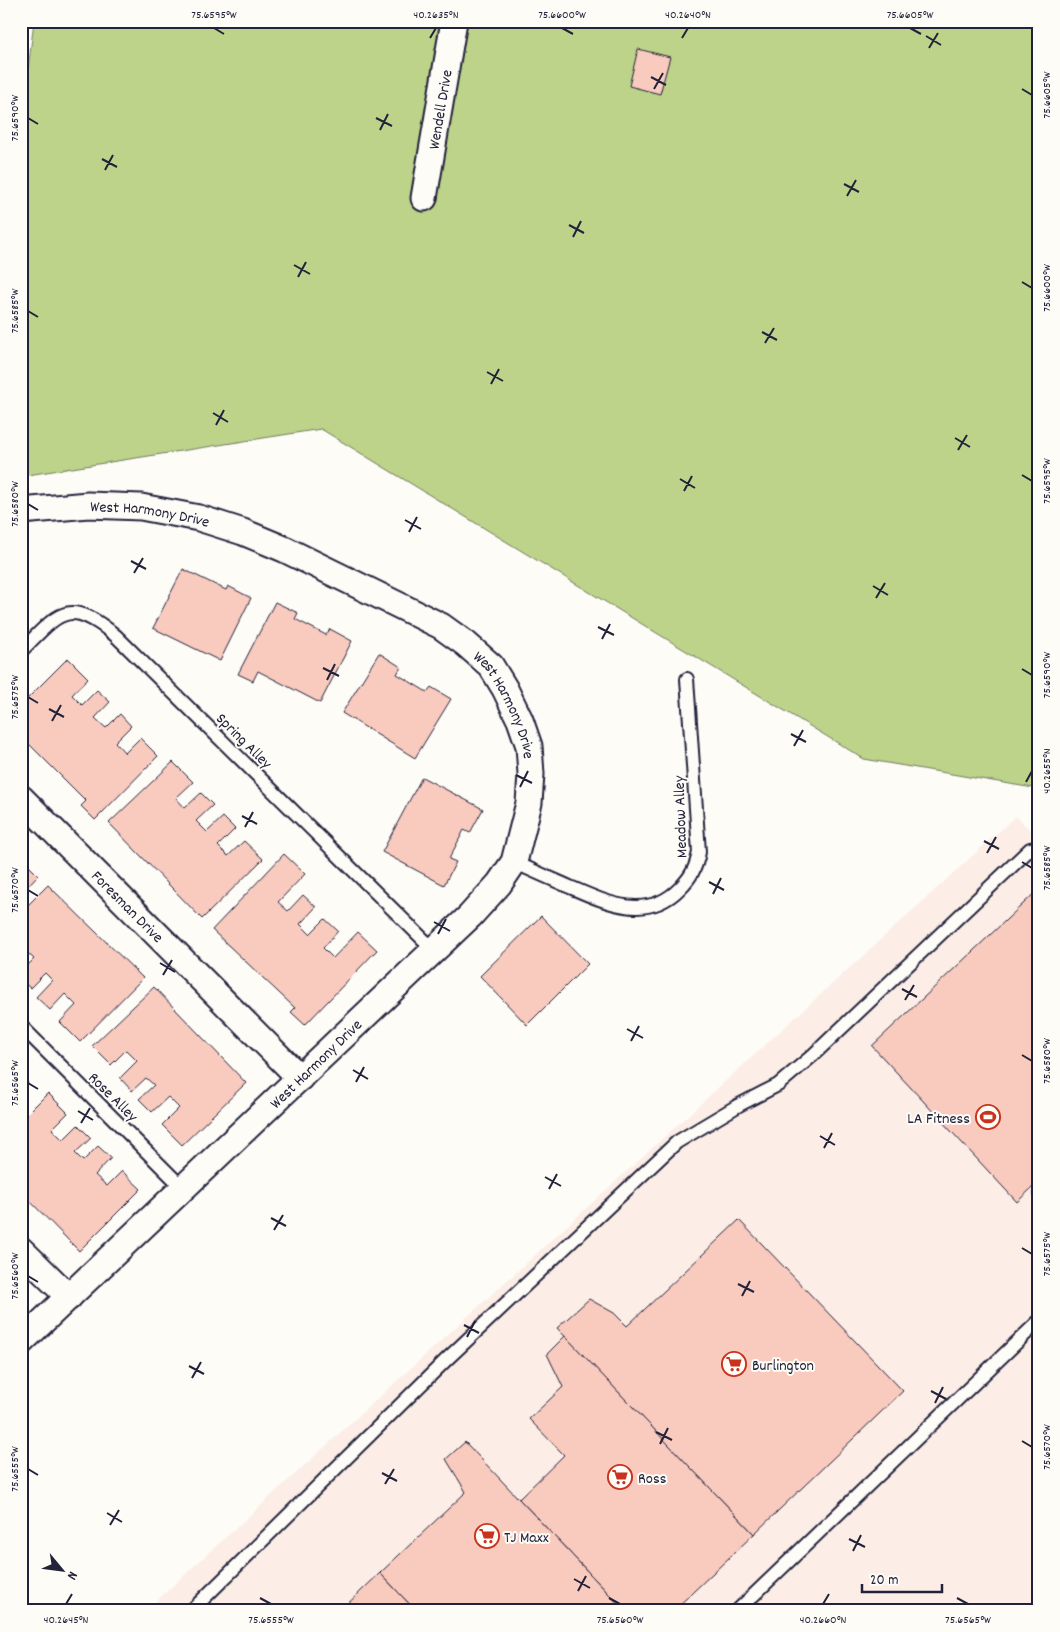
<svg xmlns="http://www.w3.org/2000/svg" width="1060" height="1632" viewBox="0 0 1060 1632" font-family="Dekko,sans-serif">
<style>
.built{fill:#fcede6}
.green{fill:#bdd389;stroke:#707a62}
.building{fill:#f9cabe;stroke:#22223b}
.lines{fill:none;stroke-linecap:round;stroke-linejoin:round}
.lane-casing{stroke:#22223b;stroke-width:16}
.street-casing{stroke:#22223b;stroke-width:29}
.lane{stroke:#fdfcf7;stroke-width:12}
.street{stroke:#fdfcf7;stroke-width:25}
.ticks{fill:none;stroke:#22223b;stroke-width:2}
.labels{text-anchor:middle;stroke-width:4;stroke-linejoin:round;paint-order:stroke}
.street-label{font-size:16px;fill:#22223b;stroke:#fdfcf7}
.poi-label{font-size:16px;fill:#22223b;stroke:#fdfcf7;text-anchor:start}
.neatline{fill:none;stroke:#22223b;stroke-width:2}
.ticks-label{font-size:12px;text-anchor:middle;fill:#22223b}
</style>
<rect width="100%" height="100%" fill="#fdfcf7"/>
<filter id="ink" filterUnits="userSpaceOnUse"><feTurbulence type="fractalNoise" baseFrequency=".02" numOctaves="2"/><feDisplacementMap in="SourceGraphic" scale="10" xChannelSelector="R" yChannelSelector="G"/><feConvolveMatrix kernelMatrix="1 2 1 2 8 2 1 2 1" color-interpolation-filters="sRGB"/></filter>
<g filter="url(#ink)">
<!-- built -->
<path class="built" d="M 1016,816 L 1039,839 L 1039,1611 L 145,1611 Z"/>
<!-- green -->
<path class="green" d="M 34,21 L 1039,21 L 1039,789 L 864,759 L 321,429 L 21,476 L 21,127 Z"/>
<!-- building -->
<g class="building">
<path d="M 638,49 L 670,57 L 660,94 L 629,86 Z"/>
<path d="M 183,569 L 226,590 L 228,586 L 251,598 L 220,661 L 153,628 Z"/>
<path d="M 275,602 L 298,613 L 295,619 L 326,635 L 330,629 L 352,641 L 320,703 L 258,671 L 253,681 L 238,674 Z"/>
<path d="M 379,653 L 401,667 L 397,674 L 427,692 L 431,687 L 451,699 L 415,758 L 342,713 Z"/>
<path d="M 68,658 L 88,678 L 72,695 L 82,705 L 97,690 L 110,702 L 95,718 L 106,728 L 120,714 L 131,726 L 115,742 L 125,753 L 140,738 L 158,756 L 95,820 L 81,806 L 86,801 L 21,736 L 21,705 Z"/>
<path d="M 173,762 L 193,782 L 176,798 L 185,808 L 201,793 L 213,805 L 196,821 L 207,832 L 223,817 L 235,829 L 218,846 L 228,856 L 244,841 L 263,859 L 202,919 L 109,823 Z"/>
<path d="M 422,777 L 483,809 L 470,833 L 464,830 L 449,859 L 456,862 L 444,885 L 382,852 Z"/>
<path d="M 284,854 L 305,874 L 278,902 L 288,911 L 303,895 L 316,907 L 300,924 L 310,934 L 325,919 L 338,931 L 323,948 L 333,958 L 358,932 L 377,950 L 305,1025 L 291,1012 L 295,1008 L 212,930 Z"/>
<path d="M 21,858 L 38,875 L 21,893 Z"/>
<path d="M 48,885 L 143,978 L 80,1042 L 60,1022 L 76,1005 L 65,994 L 50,1010 L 36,997 L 52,980 L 45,973 L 30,988 L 21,980 L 21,972 L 34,959 L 22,948 L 21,949 L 21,912 Z"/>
<path d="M 1039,889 L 1039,1203 L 1034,1196 L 1033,1187 L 1017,1202 L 872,1046 Z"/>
<path d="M 541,916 L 588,964 L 527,1025 L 480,976 Z"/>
<path d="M 154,987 L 246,1083 L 182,1145 L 162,1125 L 179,1108 L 168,1097 L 152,1112 L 139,1099 L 154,1085 L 146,1078 L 132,1091 L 120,1078 L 137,1061 L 126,1050 L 111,1065 L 92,1046 Z"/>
<path d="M 21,1076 L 28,1083 L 21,1090 Z"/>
<path d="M 48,1093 L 68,1113 L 52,1129 L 63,1140 L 78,1125 L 91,1138 L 75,1153 L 83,1161 L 98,1146 L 111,1158 L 95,1175 L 107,1186 L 122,1171 L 141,1189 L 79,1251 L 21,1192 L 21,1120 Z"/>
<path d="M 739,1220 L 903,1391 L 754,1534 L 557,1328 L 589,1299 L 614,1313 L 627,1326 Z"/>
<path d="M 565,1336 L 754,1534 L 673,1611 L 625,1611 L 519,1499 L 564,1455 L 529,1419 L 563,1387 L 547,1354 Z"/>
<path d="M 465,1442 L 519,1499 L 625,1611 L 416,1611 L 380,1573 L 466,1492 L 446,1459 Z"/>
<path d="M 380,1573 L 416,1611 L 340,1611 Z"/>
</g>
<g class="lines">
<defs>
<g id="lane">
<path d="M 21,651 C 59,613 68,596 116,636 L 434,950"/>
<path d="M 514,862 C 533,871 552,879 570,887 C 607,903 647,922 680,888 C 691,877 696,868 699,852 L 687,679"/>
<path d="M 21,1026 L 183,1188"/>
<path d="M 191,1611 L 446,1360 L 677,1142 L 739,1105 L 778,1085 L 812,1056 L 1030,849 L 1039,847"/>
<path d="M 737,1611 L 1039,1321"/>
</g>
<g id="street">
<path id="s1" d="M 424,198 L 454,21"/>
<path id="s2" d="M 21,511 L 88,505 L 141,507 L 199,518 L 243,532 L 284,549 L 441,626 L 466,644 L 491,666 L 505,689 L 520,720 L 529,746 L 531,774 L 529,803 L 514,862 L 499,884 L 470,916 L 21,1342"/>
<path id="s3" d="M 21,798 L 300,1078"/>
<path d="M 21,1250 L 69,1297"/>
</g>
</defs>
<!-- lane casing -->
<use href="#lane" class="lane-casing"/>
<!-- street casing -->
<use href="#street" class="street-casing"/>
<!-- lane -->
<use href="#lane" class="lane"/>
<!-- street -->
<use href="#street" class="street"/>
</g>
</g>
<!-- ticks -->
<path class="ticks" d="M 214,28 L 224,34M 562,28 L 573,34M 910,28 L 921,34M 926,36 L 941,45M 430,38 L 436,28M 682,38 L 688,28M 929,48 L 938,33M 651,77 L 666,85M 654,89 L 663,73M 1022,89 L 1032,95M 28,118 L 38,124M 376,118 L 392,126M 380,130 L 388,114M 102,159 L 117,167M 105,170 L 113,155M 844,184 L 859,192M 847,196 L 856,180M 569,225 L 584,233M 573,237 L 581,221M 294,265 L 310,274M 298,277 L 306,262M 1022,282 L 1032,288M 28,311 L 38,317M 762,332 L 777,340M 765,343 L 774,328M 487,372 L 503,381M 491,384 L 499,369M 213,413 L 228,422M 216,425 L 224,410M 955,438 L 970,447M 958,450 L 967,435M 1022,475 L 1032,481M 680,479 L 695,488M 684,491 L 692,476M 28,504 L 38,510M 405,520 L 421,529M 409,532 L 417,517M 131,561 L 146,569M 134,573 L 143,558M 873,586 L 888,595M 876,598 L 885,583M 598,627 L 614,635M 602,639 L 610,624M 323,668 L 339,676M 1022,669 L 1032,675M 327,680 L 335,664M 28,697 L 38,703M 49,709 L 64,717M 52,721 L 61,705M 791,734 L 806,742M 794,746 L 803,730M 516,775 L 532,783M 1026,782 L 1032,771M 520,787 L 528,771M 242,816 L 257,824M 245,827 L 253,812M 984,841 L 999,849M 987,853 L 996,837M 1022,862 L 1032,868M 709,882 L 724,890M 28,890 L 38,896M 713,894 L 721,878M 434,922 L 450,931M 438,934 L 446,919M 160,963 L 175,972M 163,975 L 172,960M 902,989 L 917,997M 905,1000 L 914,985M 627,1029 L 643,1038M 631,1041 L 639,1026M 1022,1055 L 1032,1061M 353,1070 L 368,1079M 356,1082 L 364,1067M 28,1083 L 38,1089M 78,1111 L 93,1120M 81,1123 L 90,1108M 820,1136 L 835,1145M 824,1148 L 832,1133M 545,1177 L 561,1186M 549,1189 L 557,1174M 271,1218 L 286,1226M 274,1230 L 283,1215M 1022,1248 L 1032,1254M 28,1276 L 38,1282M 738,1284 L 754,1292M 742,1296 L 750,1281M 464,1325 L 479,1333M 467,1337 L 475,1321M 189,1366 L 204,1374M 192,1378 L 201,1362M 931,1391 L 946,1399M 935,1403 L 943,1387M 656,1432 L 672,1440M 1022,1441 L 1032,1447M 660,1444 L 668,1428M 28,1469 L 38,1475M 382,1473 L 397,1481M 385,1484 L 394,1469M 107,1513 L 122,1522M 110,1525 L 119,1510M 849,1539 L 865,1547M 853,1551 L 861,1535M 574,1579 L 590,1588M 578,1591 L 586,1576M 260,1598 L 271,1604M 609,1598 L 620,1604M 957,1598 L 968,1604M 66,1604 L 72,1594M 823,1604 L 829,1594"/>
<!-- icons -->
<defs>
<symbol id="stadium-ring" viewBox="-11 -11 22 22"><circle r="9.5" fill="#fdfcf7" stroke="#c8321e" stroke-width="1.5"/><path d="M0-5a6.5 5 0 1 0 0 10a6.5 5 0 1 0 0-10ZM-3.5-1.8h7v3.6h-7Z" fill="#c8321e"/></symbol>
<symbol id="supermarket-ring" viewBox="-11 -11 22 22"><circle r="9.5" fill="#fdfcf7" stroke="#c8321e" stroke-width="1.5"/><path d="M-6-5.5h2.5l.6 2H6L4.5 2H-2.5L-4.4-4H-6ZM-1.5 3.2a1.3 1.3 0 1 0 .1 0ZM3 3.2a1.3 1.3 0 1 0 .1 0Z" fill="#c8321e"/></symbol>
</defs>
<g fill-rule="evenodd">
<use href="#stadium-ring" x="974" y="1103" width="28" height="28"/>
<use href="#supermarket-ring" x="720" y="1350" width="28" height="28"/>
<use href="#supermarket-ring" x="606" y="1463" width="28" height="28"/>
<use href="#supermarket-ring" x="473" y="1522" width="28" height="28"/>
</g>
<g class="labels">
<!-- street labels -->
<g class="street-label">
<text dy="6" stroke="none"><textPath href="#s1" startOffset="90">Wendell Drive</textPath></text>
<text dy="6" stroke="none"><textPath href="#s2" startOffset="130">West Harmony Drive</textPath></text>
<text dy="6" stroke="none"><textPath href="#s2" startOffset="550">West Harmony Drive</textPath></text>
<text transform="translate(245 740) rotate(45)" y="6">Spring Alley</text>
<text transform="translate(679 817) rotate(-92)" y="6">Meadow Alley</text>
<text dy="6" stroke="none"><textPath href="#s3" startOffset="152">Foresman Drive</textPath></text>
<text transform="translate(315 1063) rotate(-44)" y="6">West Harmony Drive</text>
<text transform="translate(114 1096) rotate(45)" y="6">Rose Alley</text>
</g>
<!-- poi labels -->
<g class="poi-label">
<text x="970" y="1123" text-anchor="end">LA Fitness</text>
<text x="752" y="1370">Burlington</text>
<text x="638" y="1483">Ross</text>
<text x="504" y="1542">TJ Maxx</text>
</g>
</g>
<!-- margin -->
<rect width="1060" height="1632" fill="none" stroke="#fdfcf7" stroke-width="55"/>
<!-- north arrow -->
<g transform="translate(62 1570) rotate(119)" stroke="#fdfcf7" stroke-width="4" paint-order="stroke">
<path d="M0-4L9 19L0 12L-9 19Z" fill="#22223b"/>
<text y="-8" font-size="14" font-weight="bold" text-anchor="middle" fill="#22223b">N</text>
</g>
<!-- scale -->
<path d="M862 1584v8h80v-8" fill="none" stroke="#22223b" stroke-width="2.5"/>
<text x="870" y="1584" font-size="15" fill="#22223b" stroke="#fdfcf7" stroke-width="4" paint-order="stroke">20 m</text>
<rect x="28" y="28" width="1004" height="1576" class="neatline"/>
<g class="ticks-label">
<text x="214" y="18">75.6595°W</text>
<text x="436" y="18">40.2635°N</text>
<text x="562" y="18">75.6600°W</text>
<text x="688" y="18">40.2640°N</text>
<text x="910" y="18">75.6605°W</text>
<text transform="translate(1046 95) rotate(-90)" y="4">75.6605°W</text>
<text transform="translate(14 118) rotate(-90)" y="4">75.6590°W</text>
<text transform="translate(1046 288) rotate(-90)" y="4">75.6600°W</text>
<text transform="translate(14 311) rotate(-90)" y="4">75.6585°W</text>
<text transform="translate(1046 481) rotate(-90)" y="4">75.6595°W</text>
<text transform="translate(14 504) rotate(-90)" y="4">75.6580°W</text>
<text transform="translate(1046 675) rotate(-90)" y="4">75.6590°W</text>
<text transform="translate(14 697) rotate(-90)" y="4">75.6575°W</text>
<text transform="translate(1046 771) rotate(-90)" y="4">40.2655°N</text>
<text transform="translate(1046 868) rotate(-90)" y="4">75.6585°W</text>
<text transform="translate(14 890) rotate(-90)" y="4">75.6570°W</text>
<text transform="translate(1046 1061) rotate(-90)" y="4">75.6580°W</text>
<text transform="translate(14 1083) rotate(-90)" y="4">75.6565°W</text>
<text transform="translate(1046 1254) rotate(-90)" y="4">75.6575°W</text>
<text transform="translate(14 1276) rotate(-90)" y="4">75.6560°W</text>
<text transform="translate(1046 1447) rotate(-90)" y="4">75.6570°W</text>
<text transform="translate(14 1469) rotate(-90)" y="4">75.6555°W</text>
<text x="66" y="1623">40.2645°N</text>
<text x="271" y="1623">75.6555°W</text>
<text x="620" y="1623">75.6560°W</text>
<text x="823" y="1623">40.2660°N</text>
<text x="968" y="1623">75.6565°W</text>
</g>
</svg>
